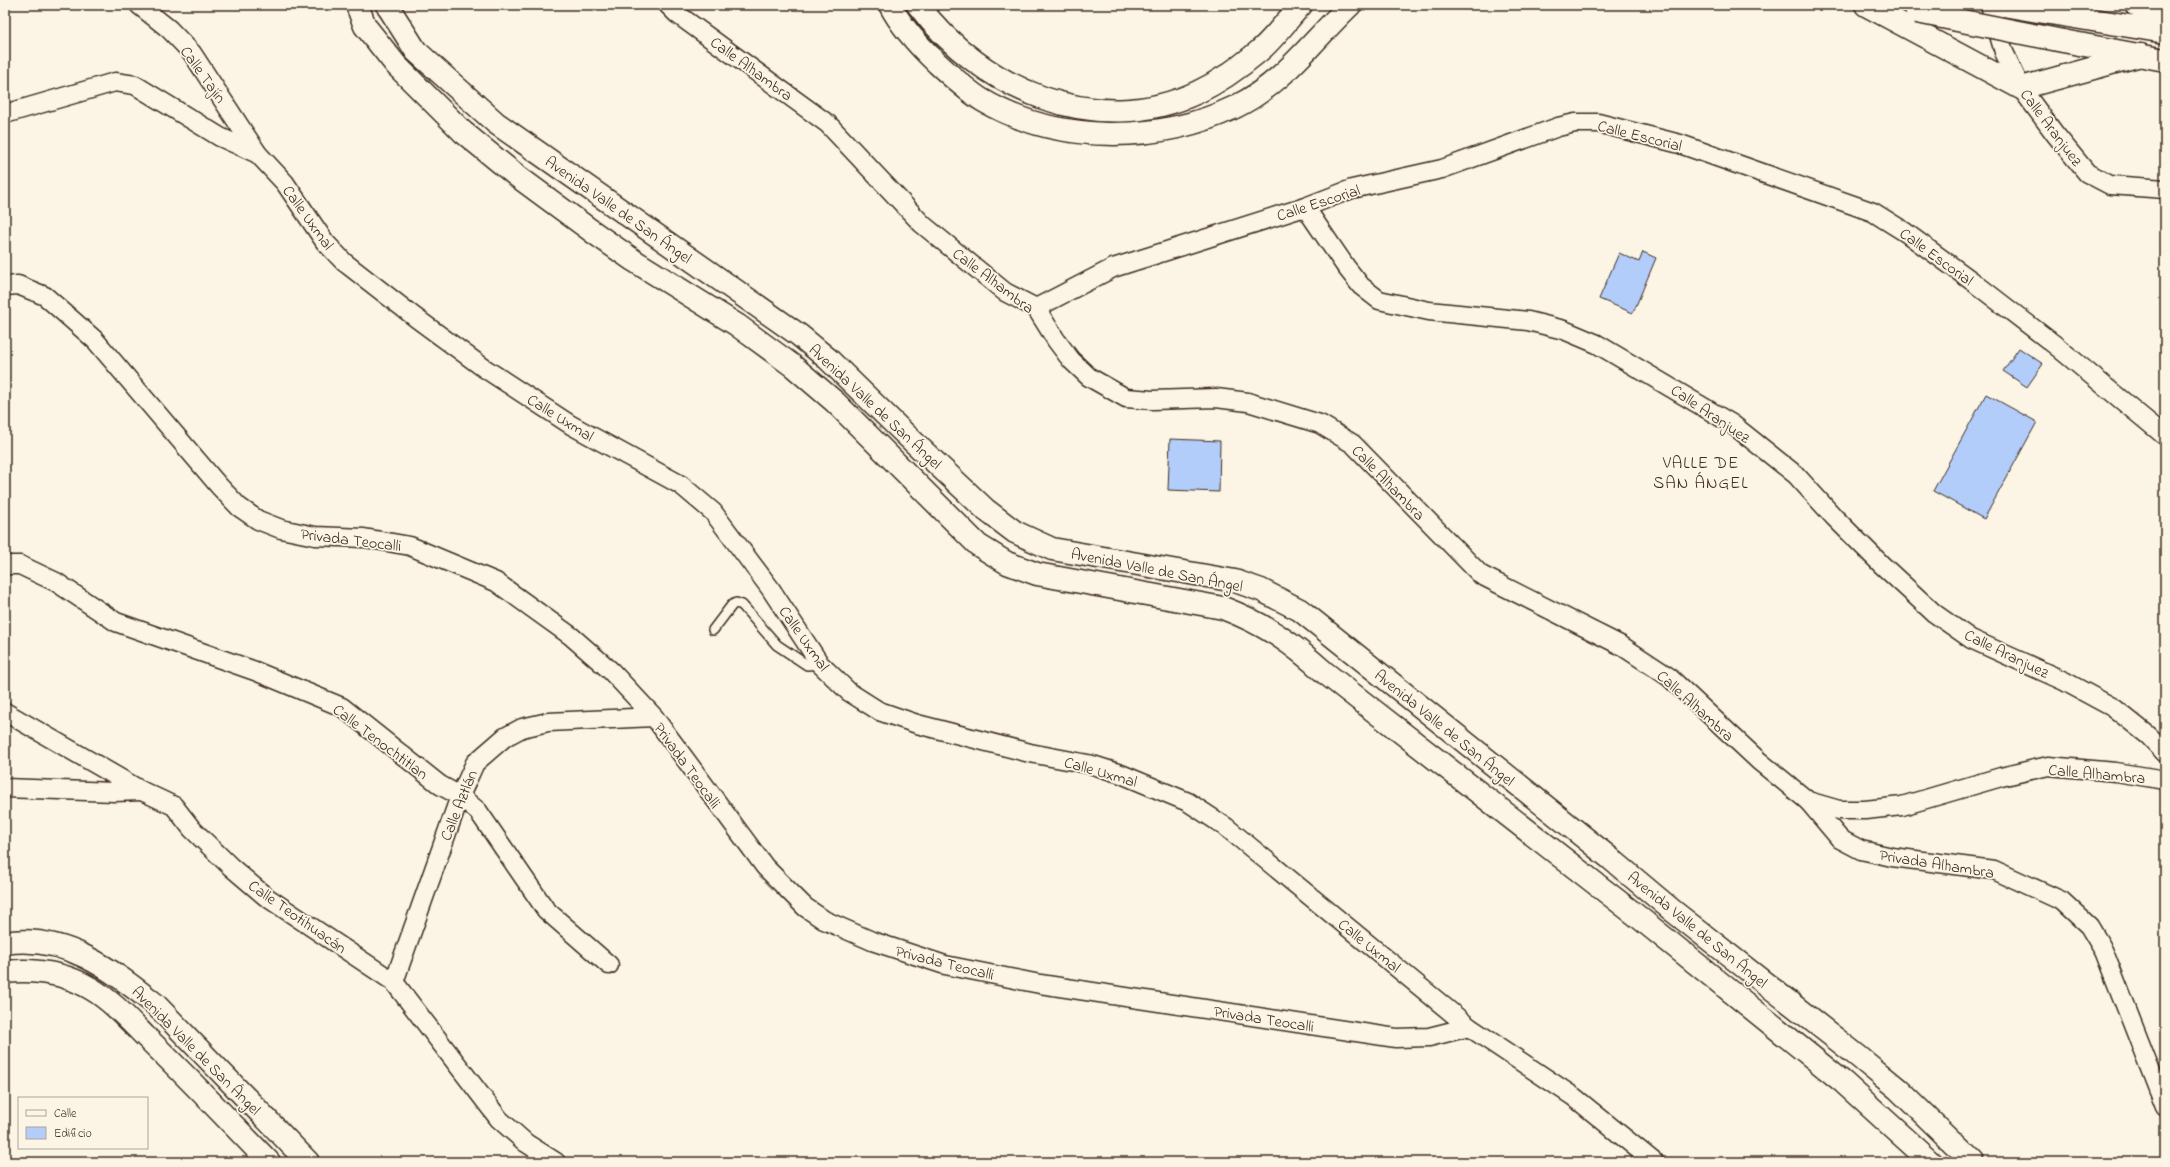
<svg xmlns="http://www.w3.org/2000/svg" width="2170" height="1167" viewBox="0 0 2170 1167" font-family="'Indie Flower',sans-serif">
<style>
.building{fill:#b3cdfb;stroke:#3b2a1e}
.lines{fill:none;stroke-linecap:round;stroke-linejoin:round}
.lane-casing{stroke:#3b2a1e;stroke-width:12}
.street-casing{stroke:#3b2a1e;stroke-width:21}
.secondary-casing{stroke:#3b2a1e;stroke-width:25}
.lane{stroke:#fcf5e5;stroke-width:9}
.street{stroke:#fcf5e5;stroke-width:18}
.secondary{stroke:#fcf5e5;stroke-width:22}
.secondary-bridge-casing{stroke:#3b2a1e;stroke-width:25;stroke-linecap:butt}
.secondary-bridge{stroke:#fcf5e5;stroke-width:22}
.labels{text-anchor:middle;stroke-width:3.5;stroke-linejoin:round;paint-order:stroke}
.street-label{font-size:16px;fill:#3b2a1e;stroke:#fcf5e5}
.neighbourhood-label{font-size:17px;letter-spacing:1px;fill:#3b2a1e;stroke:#fcf5e5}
</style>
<rect width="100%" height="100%" fill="#fcf5e5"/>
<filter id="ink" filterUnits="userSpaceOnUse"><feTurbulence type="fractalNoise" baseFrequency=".025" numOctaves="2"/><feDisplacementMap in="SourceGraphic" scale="8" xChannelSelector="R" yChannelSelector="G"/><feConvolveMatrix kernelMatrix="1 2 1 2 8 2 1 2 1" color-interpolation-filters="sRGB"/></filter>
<g filter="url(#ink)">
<!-- building -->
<g class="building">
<path d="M 1643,252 L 1656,258 L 1633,313 L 1599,299 L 1619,253 L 1639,262 Z"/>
<path d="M 2019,348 L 2043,364 L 2027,387 L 2003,371 Z"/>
<path d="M 1986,394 L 2037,422 L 1984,519 L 1933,491 Z"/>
<path d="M 1170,439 L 1220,441 L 1219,492 L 1168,490 Z"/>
</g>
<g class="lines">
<defs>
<path id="lane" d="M 713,630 L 732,605 L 736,603 L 742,605 L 777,645 L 807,665 L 820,664"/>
<g id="street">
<path d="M 139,5 L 169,29 L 192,53 L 258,154"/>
<path d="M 668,5 L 677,14 L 828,124 L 922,224 L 1005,292 L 1036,308 L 1056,340 L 1071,360 L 1089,377 L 1126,398 L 1152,400 L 1216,398 L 1248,402 L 1320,424 L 1353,444 L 1481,575 L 1622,646 L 1669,677 L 1759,761 L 1808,801 L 1839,810 L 1865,810 L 1902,806 L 2001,777 L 2048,766 L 2116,772 L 2165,780"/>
<path d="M 1990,5 L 2004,52 L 2021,88 L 2055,134 L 2087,173 L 2110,185 L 2165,189"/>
<path d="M 5,114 L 115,82 L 135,85 L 220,137 L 258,154 L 285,183 L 325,242 L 344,262 L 416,318 L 484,368 L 571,425 L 681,485 L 713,512 L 770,588 L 820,664 L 849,692 L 879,711 L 917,724 L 1030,753 L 1093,765 L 1121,774 L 1188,802 L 1226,827 L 1469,1027 L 1574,1097 L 1654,1162"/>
<path d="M 1305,207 L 1346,267 L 1361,286 L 1379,300 L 1429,311 L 1528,321 L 1564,330 L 1597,344 L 1732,424 L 1796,475 L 1834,517 L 1882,565 L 1934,613 L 1971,639 L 2064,681 L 2114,708 L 2149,736 L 2165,753"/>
<path d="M 5,286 L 18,285 L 45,296 L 95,340 L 219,486 L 239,507 L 258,520 L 281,529 L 315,536 L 364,538 L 410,546 L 496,582 L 571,636 L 611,671 L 654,717 L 765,867 L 805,907 L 824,920 L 872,941 L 945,965 L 1040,984 L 1396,1038 L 1429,1037 L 1469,1027"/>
<path d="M 1036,308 L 1113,268 L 1305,207 L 1352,189 L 1442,169 L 1558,127 L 1575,123 L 1598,123 L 1680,144 L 1873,212 L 1905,232 L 1972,281 L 2055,345 L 2165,436"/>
<path d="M 5,565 L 20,565 L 56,582 L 116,622 L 255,671 L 342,707 L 440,785 L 460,796 L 478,811 L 546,910 L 609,965"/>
<path d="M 5,712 L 142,791 L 174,806 L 192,829 L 231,867 L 265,896 L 394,982 L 499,1119 L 526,1143 L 556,1162"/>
<path d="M 5,788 L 114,792 L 142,791"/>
<path d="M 1808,801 L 1840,839 L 1861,850 L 1892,857 L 1994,870 L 2062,901 L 2089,926 L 2104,951 L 2165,1107"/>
<path d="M 394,982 L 460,796 L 475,763 L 505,737 L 522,728 L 548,722 L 654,717"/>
</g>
<g id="secondary">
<path d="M 357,5 L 365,26 L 396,65 L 463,132 L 517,176 L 593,232 L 633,260 L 737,325 L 793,366 L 835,402 L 978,545 L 1007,563 L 1037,574 L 1223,608 C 1265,624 1292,643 1324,672 L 1641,919 L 1843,1082 L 1931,1162"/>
<path d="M 387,5 L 416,51 L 496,123 L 799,335 L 828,359 L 904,433 L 986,510 L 1015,532 L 1052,549 L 1235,581 L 1261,590 L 1300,610 L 1611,859 L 1673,911 L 1859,1057 L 1898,1089 L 1973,1162"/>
<path d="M 890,5 C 902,28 919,46 937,63 C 951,76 966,90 982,100 C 1056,144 1158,144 1235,107 C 1283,84 1313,40 1350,5"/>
<path d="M 918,5 C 981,89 1096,140 1198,92 C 1219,82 1240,67 1258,52 C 1274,39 1287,20 1301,5"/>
<path d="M 1866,5 L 2021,88 L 2141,55"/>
<path d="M 2003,5 L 2165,32"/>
<path d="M 2136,5 L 2165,18"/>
<path d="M 2063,41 L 2165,60"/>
<path d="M 5,943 C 64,933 112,970 155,1004 L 308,1162"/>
<path d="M 5,972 C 35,969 64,973 90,988 C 111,1000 128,1019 145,1036 C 188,1077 228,1120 269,1162"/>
</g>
</defs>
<!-- lane casing -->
<use href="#lane" class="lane-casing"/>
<!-- street casing -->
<use href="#street" class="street-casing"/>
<!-- secondary casing -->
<use href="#secondary" class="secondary-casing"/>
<!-- lane -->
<use href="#lane" class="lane"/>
<!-- street -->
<use href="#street" class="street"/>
<!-- secondary -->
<use href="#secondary" class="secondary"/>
<defs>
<path id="secondary-bridge" d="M 1917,12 L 2063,41"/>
</defs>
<!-- secondary-bridge casing -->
<use href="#secondary-bridge" class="secondary-bridge-casing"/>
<!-- secondary-bridge -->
<use href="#secondary-bridge" class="secondary-bridge"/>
</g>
</g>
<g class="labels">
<!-- street labels -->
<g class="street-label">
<text transform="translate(752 68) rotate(36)" y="6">Calle Alhambra</text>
<text transform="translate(204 74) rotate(54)" y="6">Calle Tajín</text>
<text transform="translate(2052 127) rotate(53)" y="6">Calle Aranjuez</text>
<text transform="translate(1640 135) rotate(14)" y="6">Calle Escorial</text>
<text transform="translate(1318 202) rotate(-18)" y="6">Calle Escorial</text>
<text transform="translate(619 209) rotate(35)" y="6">Avenida Valle de San Ángel</text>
<text transform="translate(309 217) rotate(54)" y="6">Calle Uxmal</text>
<text transform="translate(1937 256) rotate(36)" y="6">Calle Escorial</text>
<text transform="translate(994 280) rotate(37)" y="6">Calle Alhambra</text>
<text transform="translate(876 406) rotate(43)" y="6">Avenida Valle de San Ángel</text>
<text transform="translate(1711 413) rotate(34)" y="6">Calle Aranjuez</text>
<text transform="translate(561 417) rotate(32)" y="6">Calle Uxmal</text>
<text transform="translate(1389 482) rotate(46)" y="6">Calle Alhambra</text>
<text transform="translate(351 539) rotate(7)" y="6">Privada Teocalli</text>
<text transform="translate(1157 569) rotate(11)" y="6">Avenida Valle de San Ángel</text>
<text transform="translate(805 638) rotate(55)" y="6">Calle Uxmal</text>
<text transform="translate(2007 653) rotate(26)" y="6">Calle Aranjuez</text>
<text transform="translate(1696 705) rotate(42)" y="6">Calle Alhambra</text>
<text transform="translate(1445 727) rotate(39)" y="6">Avenida Valle de San Ángel</text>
<text transform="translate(381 741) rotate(37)" y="6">Calle Tenochtitlan</text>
<text transform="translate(688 765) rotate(54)" y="6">Privada Teocalli</text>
<text transform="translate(1101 771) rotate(16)" y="6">Calle Uxmal</text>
<text transform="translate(2097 773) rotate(5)" y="6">Calle Alhambra</text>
<text transform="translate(458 805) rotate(-68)" y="6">Calle Aztlán</text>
<text transform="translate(1937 863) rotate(9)" y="6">Privada Alhambra</text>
<text transform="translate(298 916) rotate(35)" y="6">Calle Teotihuacán</text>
<text transform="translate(1698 929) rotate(39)" y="6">Avenida Valle de San Ángel</text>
<text transform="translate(1370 945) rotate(39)" y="6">Calle Uxmal</text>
<text transform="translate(945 962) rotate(14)" y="6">Privada Teocalli</text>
<text transform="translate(1264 1018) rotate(9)" y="6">Privada Teocalli</text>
<text transform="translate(197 1050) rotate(45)" y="6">Avenida Valle de San Ángel</text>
</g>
<!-- neighbourhood labels -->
<g class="neighbourhood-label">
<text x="1701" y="468">VALLE DE<tspan x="1701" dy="20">SAN ÁNGEL</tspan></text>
</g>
</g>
<!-- margin -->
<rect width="2170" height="1167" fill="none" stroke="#fcf5e5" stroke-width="20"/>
<rect x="10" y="10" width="2150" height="1147" fill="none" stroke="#3b2a1e" stroke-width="1.5" filter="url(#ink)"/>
<!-- legend -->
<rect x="18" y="1097" width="130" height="52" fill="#fcf5e5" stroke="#afa495"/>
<rect x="26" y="1110" width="20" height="6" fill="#fcf5e5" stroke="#afa495"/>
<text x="54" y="1117" font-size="12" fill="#3b2a1e">Calle</text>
<rect x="26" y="1127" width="20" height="12" fill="#b3cdfb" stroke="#afa495"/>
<text x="54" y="1137" font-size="12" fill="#3b2a1e">Edificio</text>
</svg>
